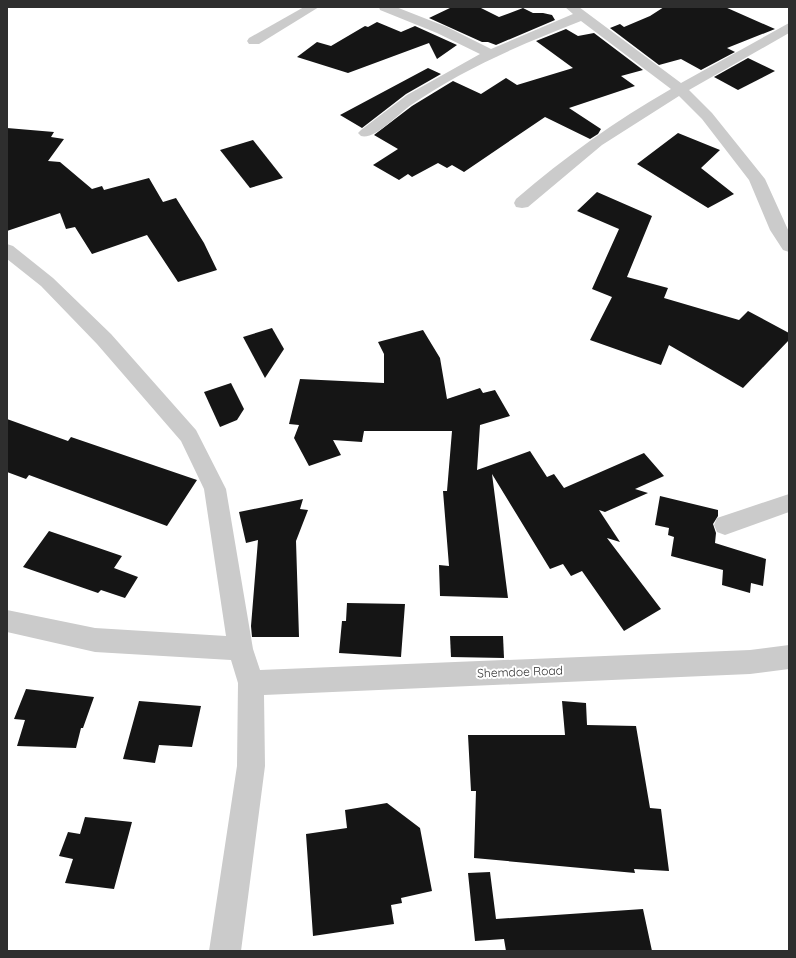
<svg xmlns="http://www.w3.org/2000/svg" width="796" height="958" viewBox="0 0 796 958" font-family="Quicksand,sans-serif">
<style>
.building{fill:#151515}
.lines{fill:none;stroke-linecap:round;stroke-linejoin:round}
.street{fill:#cbcbcb;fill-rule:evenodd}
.labels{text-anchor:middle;stroke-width:4;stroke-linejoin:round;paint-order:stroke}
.street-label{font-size:12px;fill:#2e2e2e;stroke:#fff}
</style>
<rect width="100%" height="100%" fill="#fff"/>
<!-- building -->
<g class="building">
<path d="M 452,7 L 479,7 L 499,17 L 523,8 L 533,13 L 543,13 L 552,15 L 555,20 L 496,45 L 488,42 L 482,42 L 429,18 Z"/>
<path d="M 664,7 L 725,7 L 775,29 L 727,48 L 735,52 L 701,70 L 681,59 L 659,65 L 610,28 L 620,24 L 624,27 L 650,16 Z"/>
<path d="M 377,22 L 401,32 L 415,26 L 457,45 L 437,59 L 429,43 L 348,73 L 297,57 L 317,42 L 331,46 L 365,26 L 368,27 Z"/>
<path d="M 566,29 L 578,36 L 594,33 L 643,70 L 621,76 L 635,86 L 569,108 L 601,129 L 598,134 L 590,139 L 545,117 L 464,172 L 452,165 L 447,168 L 438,163 L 412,177 L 408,174 L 399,180 L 373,165 L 398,149 L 374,135 L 412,106 L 453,81 L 481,94 L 506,78 L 517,85 L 573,68 L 536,41 Z"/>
<path d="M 748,58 L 775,71 L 738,90 L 714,77 Z"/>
<path d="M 428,68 L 441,74 L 406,94 L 362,128 L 340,115 Z"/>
<path d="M 7,128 L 54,132 L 51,137 L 64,139 L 48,161 L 60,162 L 92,189 L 102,186 L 104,190 L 149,178 L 163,202 L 176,198 L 204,243 L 217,270 L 178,282 L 147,235 L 92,254 L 75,227 L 66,229 L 60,213 L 7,231 Z"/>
<path d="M 678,133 L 720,150 L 701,168 L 734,194 L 708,208 L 637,164 Z"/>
<path d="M 253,140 L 283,178 L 250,188 L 220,150 Z"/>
<path d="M 597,192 L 652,216 L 627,277 L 668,288 L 664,298 L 739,320 L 748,311 L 789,333 L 789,340 L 743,388 L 669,345 L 661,365 L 590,340 L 612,297 L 592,289 L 619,229 L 577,211 Z"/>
<path d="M 272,328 L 284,349 L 265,378 L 243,337 Z"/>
<path d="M 423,330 L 440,358 L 447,399 L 480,388 L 483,393 L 495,390 L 510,416 L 480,425 L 477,470 L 530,451 L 547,477 L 554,474 L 564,488 L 644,453 L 664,476 L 635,489 L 648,493 L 605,512 L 599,510 L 620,542 L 607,538 L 661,609 L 624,631 L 582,571 L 571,576 L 563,564 L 550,569 L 492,474 L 508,598 L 440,596 L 439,565 L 449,566 L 443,491 L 447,491 L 452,431 L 364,431 L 362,442 L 333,440 L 341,455 L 309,466 L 294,438 L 299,425 L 289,424 L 300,379 L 384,383 L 384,354 L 378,342 Z"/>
<path d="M 231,383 L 244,409 L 237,420 L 220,427 L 204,392 Z"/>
<path d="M 7,419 L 68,441 L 71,437 L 197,480 L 167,526 L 29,475 L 26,479 L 7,472 Z"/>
<path d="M 660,496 L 718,510 L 718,516 L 713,524 L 716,533 L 715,543 L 766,559 L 763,586 L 751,583 L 750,593 L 722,585 L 723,570 L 671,556 L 674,537 L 668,535 L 669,528 L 655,525 Z"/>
<path d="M 303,499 L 300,509 L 308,510 L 296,541 L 299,637 L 252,637 L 251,626 L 258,540 L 246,543 L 239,512 Z"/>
<path d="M 49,531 L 122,556 L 114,568 L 138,577 L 125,598 L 101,590 L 98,593 L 23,567 Z"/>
<path d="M 347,603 L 405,604 L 401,657 L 339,653 L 342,621 L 346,621 Z"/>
<path d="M 450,636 L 503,636 L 504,658 L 451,657 Z"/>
<path d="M 26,689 L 94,697 L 83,728 L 81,728 L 76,748 L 17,746 L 25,720 L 14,719 Z"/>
<path d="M 139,701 L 201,706 L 192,747 L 159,745 L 155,763 L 123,759 Z"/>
<path d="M 562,701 L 586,703 L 587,725 L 636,726 L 650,808 L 661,809 L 669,871 L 634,869 L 635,873 L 474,858 L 476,791 L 471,791 L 468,735 L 565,735 Z"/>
<path d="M 387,803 L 420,828 L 432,891 L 401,898 L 402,903 L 391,905 L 394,924 L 313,936 L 306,834 L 347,828 L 345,810 Z"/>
<path d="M 85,817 L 132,822 L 114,889 L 65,883 L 73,859 L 59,856 L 68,832 L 80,834 Z"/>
<path d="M 490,872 L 496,919 L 643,909 L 652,951 L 506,951 L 504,939 L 475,941 L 468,873 Z"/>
</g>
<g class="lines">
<!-- street -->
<g class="street">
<path d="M 304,7 L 319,7 L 259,44 L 249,44 L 247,41 L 249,38 Z"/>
<path d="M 379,7 L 396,7 L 447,27 L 491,49 L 573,14 L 565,7 L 579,7 L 681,83 L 789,23 L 789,33 L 689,90 L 712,113 L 765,179 L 789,232 L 789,252 L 783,250 L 770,230 L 749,180 L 702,119 L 679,96 L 602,145 L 528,207 L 522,208 L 516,207 L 514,203 L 516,199 C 565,157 615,121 671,89 L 581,21 C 522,44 463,69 411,105 C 398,114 375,140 361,136 L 358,133 L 361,130 L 407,95 L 480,54 L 437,33 L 380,10 Z"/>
<path d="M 7,244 L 13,246 L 53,278 L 111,334 L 196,430 L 226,489 L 253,649 L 260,670 L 750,650 L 789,645 L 789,669 L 750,674 L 264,695 L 265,766 L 241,951 L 209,951 L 237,766 L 238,683 L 231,660 L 95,652 L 7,632 L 7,610 L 95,628 L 226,636 L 204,489 L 181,441 L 97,344 L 41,286 L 7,259 Z"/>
<path d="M 789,494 L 789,512 L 725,535 L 717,532 L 714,525 L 717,518 Z"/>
</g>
</g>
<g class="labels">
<!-- street labels -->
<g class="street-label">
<text transform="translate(520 672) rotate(-2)" y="4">Shemdoe Road</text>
</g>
</g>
<!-- border -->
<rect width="796" height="958" fill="none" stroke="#2e2e2e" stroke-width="16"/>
</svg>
